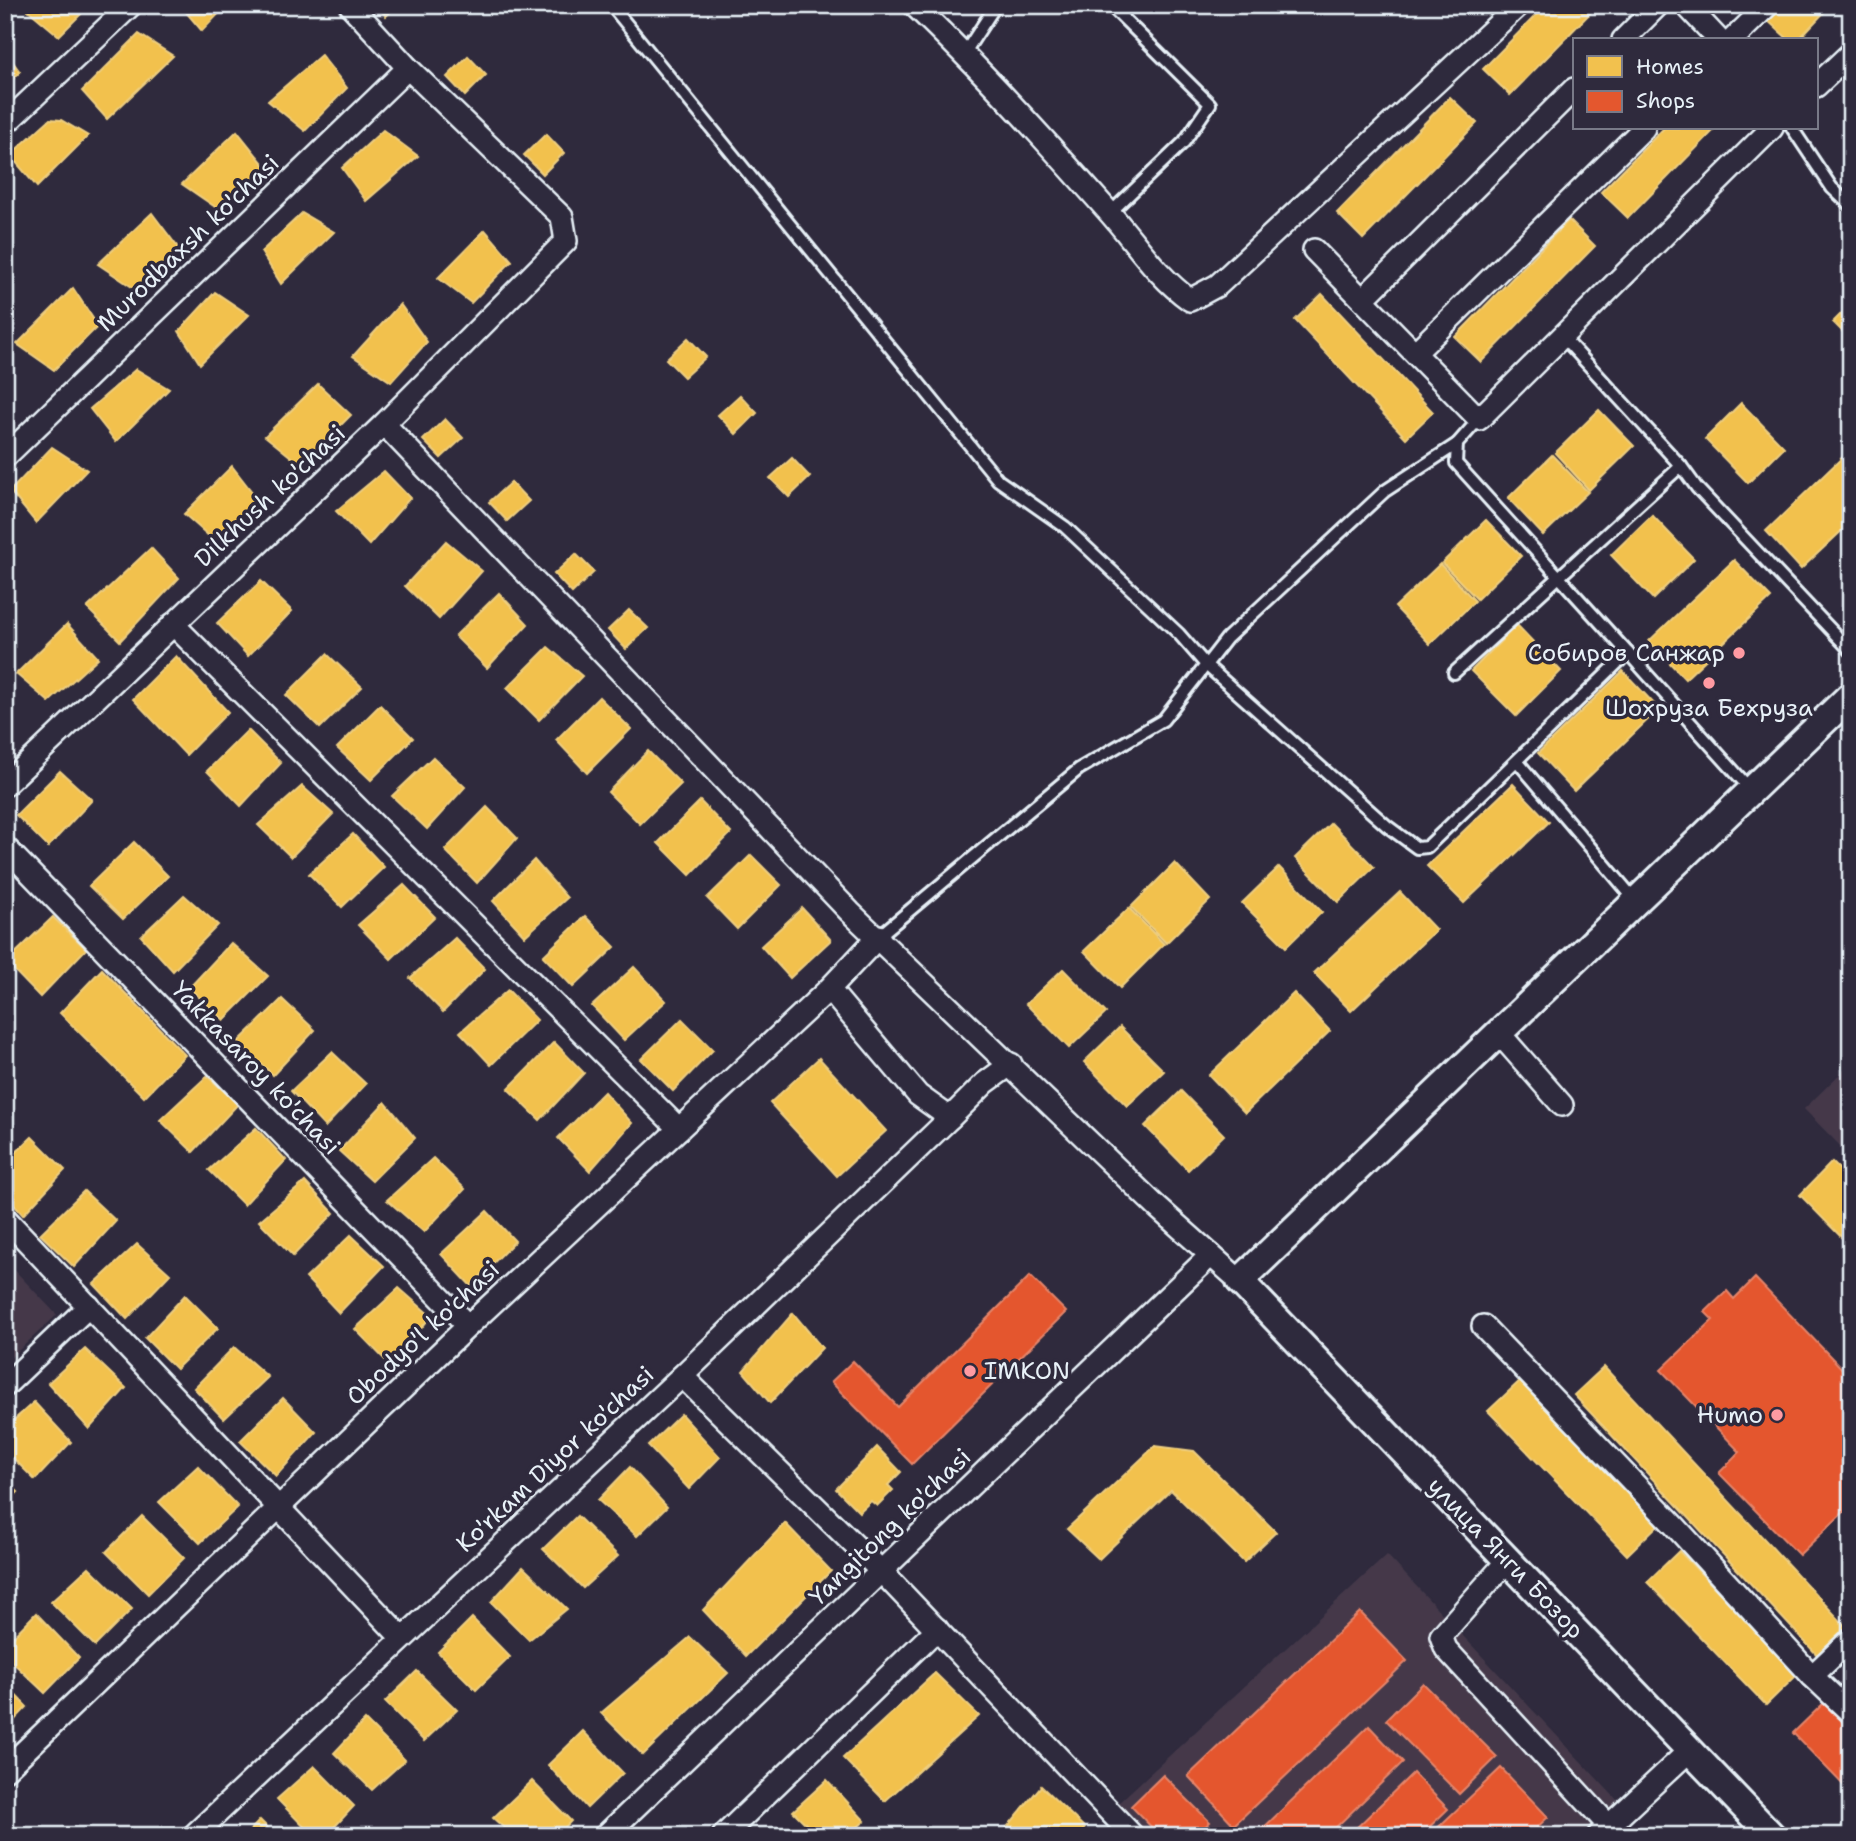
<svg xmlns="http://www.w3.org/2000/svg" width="1856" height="1841" viewBox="0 0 1856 1841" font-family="'Shantell Sans',sans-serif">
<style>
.built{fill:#44394a}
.homes{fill:#f2c14e;stroke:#efcf81;stroke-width:2}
.shops{fill:#e4572e;stroke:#e5856b;stroke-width:2}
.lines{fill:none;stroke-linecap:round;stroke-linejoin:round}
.service-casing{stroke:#e8f1f8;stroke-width:16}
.minor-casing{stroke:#e8f1f8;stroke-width:26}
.tertiary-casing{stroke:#e8f1f8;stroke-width:32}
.service{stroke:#2f2a3d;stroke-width:10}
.minor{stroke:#2f2a3d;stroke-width:21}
.tertiary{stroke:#2f2a3d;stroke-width:26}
.poi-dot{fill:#ff9aa2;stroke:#2f2a3d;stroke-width:2.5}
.labels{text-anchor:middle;stroke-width:7;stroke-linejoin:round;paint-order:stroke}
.street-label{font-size:24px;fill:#e8f1f8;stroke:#2f2a3d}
.poi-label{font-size:24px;fill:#e8f1f8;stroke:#2f2a3d;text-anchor:end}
</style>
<rect width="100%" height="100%" fill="#2f2a3d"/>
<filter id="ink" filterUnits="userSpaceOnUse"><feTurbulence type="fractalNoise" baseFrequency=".0143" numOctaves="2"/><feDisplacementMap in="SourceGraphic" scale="14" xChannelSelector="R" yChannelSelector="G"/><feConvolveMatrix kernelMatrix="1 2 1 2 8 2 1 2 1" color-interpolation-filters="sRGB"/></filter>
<g filter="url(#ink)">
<!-- built -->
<g class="built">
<path d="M 1851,1063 L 1851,1157 L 1804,1109 Z"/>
<path d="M 5,1260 L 57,1315 L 5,1363 Z"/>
<path d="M 1387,1555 L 1619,1802 L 1581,1836 L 1146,1836 L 1116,1805 Z"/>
</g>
<!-- homes -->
<g class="homes">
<path d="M 33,5 L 90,5 L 59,36 L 28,10 Z"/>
<path d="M 180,5 L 227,5 L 202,31 Z"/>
<path d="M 376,5 L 398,5 L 386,16 Z"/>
<path d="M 1546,5 L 1598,5 L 1510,95 L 1483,69 Z"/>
<path d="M 1779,5 L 1831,5 L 1798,40 L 1789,40 L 1766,19 Z"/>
<path d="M 139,34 L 173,56 L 107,119 L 82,91 Z"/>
<path d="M 5,51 L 20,72 L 5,87 Z"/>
<path d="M 321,55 L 347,88 L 305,131 L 268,101 Z"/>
<path d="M 468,56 L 486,75 L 465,96 L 447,77 Z"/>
<path d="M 1450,97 L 1477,123 L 1363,239 L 1337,213 Z"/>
<path d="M 50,119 L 61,120 L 88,136 L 37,187 L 10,155 Z"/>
<path d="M 1664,128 L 1716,128 L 1628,218 L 1601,192 Z"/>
<path d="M 383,130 L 418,156 L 366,201 L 342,168 Z"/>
<path d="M 237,131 L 266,167 L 221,211 L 182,184 Z"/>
<path d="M 546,134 L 564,153 L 543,174 L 524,155 Z"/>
<path d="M 152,213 L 179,249 L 138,291 L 98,264 Z"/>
<path d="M 302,213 L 334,232 L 281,284 L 261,252 Z"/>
<path d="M 1569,220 L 1595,246 L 1481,362 L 1455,337 Z"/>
<path d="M 485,230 L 512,261 L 471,303 L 438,278 Z"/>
<path d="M 73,288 L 98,326 L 54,370 L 17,344 Z"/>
<path d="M 215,292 L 249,315 L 200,364 L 179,331 Z"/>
<path d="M 1322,294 L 1433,412 L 1406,438 L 1295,320 Z"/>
<path d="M 400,304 L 427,342 L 391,382 L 353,356 Z"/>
<path d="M 1851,304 L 1851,340 L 1833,322 Z"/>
<path d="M 688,338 L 706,357 L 684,377 L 666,359 Z"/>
<path d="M 136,369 L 169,389 L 116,442 L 90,409 Z"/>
<path d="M 318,384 L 351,415 L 301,465 L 265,436 Z"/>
<path d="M 740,395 L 757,413 L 736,434 L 718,415 Z"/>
<path d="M 1741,403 L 1784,447 L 1748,483 L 1705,439 Z"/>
<path d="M 1599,410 L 1634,446 L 1589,490 L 1555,453 Z"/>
<path d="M 445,419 L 463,438 L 441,458 L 423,440 Z"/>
<path d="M 52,447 L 87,470 L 36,523 L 10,491 Z"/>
<path d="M 1850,450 L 1851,522 L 1801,569 L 1766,531 Z"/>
<path d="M 1552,455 L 1588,492 L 1543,535 L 1508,498 Z"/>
<path d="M 792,458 L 810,477 L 789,497 L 770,478 Z"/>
<path d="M 232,466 L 259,501 L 218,544 L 184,514 Z"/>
<path d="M 384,471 L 410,498 L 369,545 L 336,511 Z"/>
<path d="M 511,482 L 529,501 L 507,521 L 489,502 Z"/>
<path d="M 1652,515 L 1694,559 L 1653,599 L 1611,555 Z"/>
<path d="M 1486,520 L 1521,556 L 1477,599 L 1442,563 Z"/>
<path d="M 446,541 L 482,571 L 439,619 L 405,586 Z"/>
<path d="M 151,548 L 179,578 L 120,641 L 87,608 Z"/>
<path d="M 576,554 L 594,572 L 572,593 L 554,574 Z"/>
<path d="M 1734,560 L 1771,598 L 1685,679 L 1649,641 Z"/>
<path d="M 1440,564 L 1475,601 L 1430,644 L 1395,607 Z"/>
<path d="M 261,581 L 292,611 L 248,656 L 217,623 Z"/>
<path d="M 499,593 L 528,624 L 487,668 L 455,636 Z"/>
<path d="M 629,610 L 648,628 L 626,649 L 608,630 Z"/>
<path d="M 67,624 L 98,658 L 49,702 L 16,674 Z"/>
<path d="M 1517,625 L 1561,671 L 1516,716 L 1471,671 Z"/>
<path d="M 548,647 L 582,676 L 539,720 L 507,688 Z"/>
<path d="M 327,654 L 362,687 L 320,728 L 286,695 Z"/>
<path d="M 176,656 L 228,712 L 186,755 L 133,699 Z"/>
<path d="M 1623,671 L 1659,709 L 1574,791 L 1538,753 Z"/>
<path d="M 599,697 L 631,729 L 587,773 L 556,740 Z"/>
<path d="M 380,705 L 413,738 L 371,780 L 337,748 Z"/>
<path d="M 248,730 L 281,763 L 241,806 L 207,771 Z"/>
<path d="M 648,751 L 681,784 L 640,824 L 608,792 Z"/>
<path d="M 433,757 L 465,787 L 427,829 L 392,796 Z"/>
<path d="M 60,771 L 92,800 L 48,847 L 16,815 Z"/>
<path d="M 1513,784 L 1549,822 L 1464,903 L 1427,866 Z"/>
<path d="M 302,786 L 333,814 L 291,857 L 258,825 Z"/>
<path d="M 700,801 L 731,833 L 690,875 L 658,843 Z"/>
<path d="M 487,807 L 517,838 L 477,883 L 445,850 Z"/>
<path d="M 1331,823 L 1374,867 L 1338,902 L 1295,858 Z"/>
<path d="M 353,834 L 384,867 L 342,907 L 309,874 Z"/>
<path d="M 134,842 L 168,876 L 123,919 L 89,886 Z"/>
<path d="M 751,855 L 781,885 L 737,929 L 707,898 Z"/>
<path d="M 534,860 L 567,898 L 525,936 L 493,901 Z"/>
<path d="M 1175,863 L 1210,900 L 1166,943 L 1131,907 Z"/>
<path d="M 1279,867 L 1322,912 L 1286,947 L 1242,903 Z"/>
<path d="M 404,885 L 435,917 L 391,959 L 358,925 Z"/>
<path d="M 1400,892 L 1436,930 L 1351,1011 L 1314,973 Z"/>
<path d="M 184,895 L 218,925 L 173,971 L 141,936 Z"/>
<path d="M 802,908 L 831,940 L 790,978 L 761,946 Z"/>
<path d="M 1129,908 L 1164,944 L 1120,988 L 1084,951 Z"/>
<path d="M 585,916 L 615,947 L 573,987 L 543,956 Z"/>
<path d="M 53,917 L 86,949 L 40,997 L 6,962 Z"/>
<path d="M 455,938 L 485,969 L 443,1012 L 410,978 Z"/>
<path d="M 231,943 L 268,976 L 224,1020 L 189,988 Z"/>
<path d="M 634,967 L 666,1001 L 624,1040 L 592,1006 Z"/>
<path d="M 102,969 L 185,1055 L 144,1097 L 60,1013 Z"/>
<path d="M 1063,969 L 1106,1013 L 1069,1048 L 1026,1004 Z"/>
<path d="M 508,990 L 537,1020 L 491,1065 L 460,1032 Z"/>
<path d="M 1294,993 L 1330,1031 L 1245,1113 L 1209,1075 Z"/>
<path d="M 282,999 L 315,1030 L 273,1075 L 238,1042 Z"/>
<path d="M 682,1019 L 713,1050 L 673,1091 L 641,1059 Z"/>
<path d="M 1120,1027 L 1164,1071 L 1127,1106 L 1084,1062 Z"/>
<path d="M 554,1042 L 584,1073 L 540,1120 L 508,1089 Z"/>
<path d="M 332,1052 L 366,1084 L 325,1127 L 291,1091 Z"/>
<path d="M 819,1058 L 886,1131 L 837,1176 L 770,1103 Z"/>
<path d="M 207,1076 L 238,1104 L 193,1152 L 160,1120 Z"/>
<path d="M 1181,1091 L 1224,1135 L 1188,1170 L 1145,1126 Z"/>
<path d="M 604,1092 L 632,1123 L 590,1171 L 558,1138 Z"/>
<path d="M 385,1102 L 415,1138 L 372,1181 L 339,1151 Z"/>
<path d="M 256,1128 L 286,1160 L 244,1205 L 209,1170 Z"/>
<path d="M 32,1137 L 65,1170 L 23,1215 L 5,1195 L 5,1163 Z"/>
<path d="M 433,1158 L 465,1189 L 424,1232 L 387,1200 Z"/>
<path d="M 1832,1162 L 1851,1181 L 1851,1247 L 1800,1195 Z"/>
<path d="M 305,1182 L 334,1213 L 293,1256 L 259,1221 Z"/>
<path d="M 84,1191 L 116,1221 L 74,1267 L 40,1234 Z"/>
<path d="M 487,1211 L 515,1241 L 471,1286 L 441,1254 Z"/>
<path d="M 351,1235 L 384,1266 L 339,1313 L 306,1278 Z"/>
<path d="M 137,1244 L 170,1274 L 127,1319 L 94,1284 Z"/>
<path d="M 399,1288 L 431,1316 L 391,1366 L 355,1329 Z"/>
<path d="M 185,1295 L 218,1328 L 176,1369 L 145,1338 Z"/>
<path d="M 793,1313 L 822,1348 L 770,1403 L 743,1371 Z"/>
<path d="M 234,1347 L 268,1377 L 224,1419 L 194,1388 Z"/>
<path d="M 85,1349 L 126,1388 L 89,1429 L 48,1383 Z"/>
<path d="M 1604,1367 L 1849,1630 L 1820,1658 L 1574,1395 Z"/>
<path d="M 1521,1380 L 1659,1524 L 1627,1555 L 1488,1411 Z"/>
<path d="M 283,1398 L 316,1432 L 276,1476 L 240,1441 Z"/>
<path d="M 34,1402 L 71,1442 L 35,1480 L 5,1450 L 5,1428 Z"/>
<path d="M 681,1414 L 720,1457 L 689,1489 L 648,1446 Z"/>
<path d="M 1155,1446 L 1194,1451 L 1276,1532 L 1244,1562 L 1171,1490 L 1099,1559 L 1067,1529 Z"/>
<path d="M 877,1447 L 901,1472 L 888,1485 L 893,1490 L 877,1506 L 871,1501 L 859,1512 L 836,1489 Z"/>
<path d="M 198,1466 L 238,1507 L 200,1543 L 159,1502 Z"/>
<path d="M 630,1467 L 667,1507 L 637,1536 L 598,1500 Z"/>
<path d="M 5,1480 L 18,1492 L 5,1505 Z"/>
<path d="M 142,1516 L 184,1558 L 148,1594 L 106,1552 Z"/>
<path d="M 577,1516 L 618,1556 L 583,1588 L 543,1549 Z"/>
<path d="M 785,1523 L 831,1571 L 746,1656 L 703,1610 Z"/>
<path d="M 1679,1551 L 1798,1674 L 1766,1705 L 1647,1582 Z"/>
<path d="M 89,1567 L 132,1609 L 95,1646 L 51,1602 Z"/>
<path d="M 523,1567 L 567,1609 L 529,1640 L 491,1602 Z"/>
<path d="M 36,1613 L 79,1658 L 45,1693 L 5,1655 L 5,1645 Z"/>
<path d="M 472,1618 L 510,1657 L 476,1690 L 438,1652 Z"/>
<path d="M 690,1637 L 728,1673 L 643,1755 L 601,1713 Z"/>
<path d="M 417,1671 L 457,1710 L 424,1741 L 385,1702 Z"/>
<path d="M 935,1673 L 979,1716 L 885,1801 L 843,1758 Z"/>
<path d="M 5,1684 L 27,1707 L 5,1730 Z"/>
<path d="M 365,1720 L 405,1760 L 372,1790 L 334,1753 Z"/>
<path d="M 583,1731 L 623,1773 L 587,1808 L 548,1765 Z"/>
<path d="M 314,1766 L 354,1806 L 326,1836 L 313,1836 L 277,1799 Z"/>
<path d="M 827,1780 L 865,1821 L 847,1836 L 818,1836 L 793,1811 Z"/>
<path d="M 532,1781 L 571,1821 L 557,1836 L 513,1836 L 493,1818 Z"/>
<path d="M 1041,1786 L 1085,1828 L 1078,1836 L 1009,1836 L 1004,1831 Z"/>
<path d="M 260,1820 L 276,1836 L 245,1836 Z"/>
</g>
<!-- shops -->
<g class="shops">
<path d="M 1030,1276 L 1066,1312 L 912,1464 L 831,1382 L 853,1361 L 898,1407 Z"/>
<path d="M 1755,1278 L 1851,1378 L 1851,1505 L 1799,1555 L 1719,1473 L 1740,1452 L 1661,1370 L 1713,1320 L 1705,1312 L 1727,1291 L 1734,1299 Z"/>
<path d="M 1360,1612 L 1407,1661 L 1234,1825 L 1188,1776 Z"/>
<path d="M 1423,1683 L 1497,1757 L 1459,1794 L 1386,1720 Z"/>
<path d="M 1826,1701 L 1851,1728 L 1851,1793 L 1793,1733 Z"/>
<path d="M 1369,1726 L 1403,1762 L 1327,1836 L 1255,1836 Z"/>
<path d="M 1501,1768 L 1548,1817 L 1528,1836 L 1429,1836 Z"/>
<path d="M 1413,1773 L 1448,1809 L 1420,1836 L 1348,1836 Z"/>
<path d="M 1163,1775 L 1210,1822 L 1195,1836 L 1160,1836 L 1131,1806 Z"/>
</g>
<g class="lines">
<defs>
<g id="service">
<path d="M 611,5 L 998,480 L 1065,527 L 1179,634 L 1206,665 L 1163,720 L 1079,769 L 879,936"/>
<path d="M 964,54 L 996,5"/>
<path d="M 1792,128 L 1832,188 L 1851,206"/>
<path d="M 1110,213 L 1184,142 L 1210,104 L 1110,5"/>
<path d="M 1562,336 L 1681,466"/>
<path d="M 1457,444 L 1385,491 L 1227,638 L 1206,665 L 1387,826 L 1417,848 L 1427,847 L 1628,653 L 1559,577 L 1681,466 L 1697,488 L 1851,651"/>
<path d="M 1628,653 L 1751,790"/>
<path d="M 1454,673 L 1559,577 L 1456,463 L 1457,444 L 1479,419"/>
<path d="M 1517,761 L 1635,900"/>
</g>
<g id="minor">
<path d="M 914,5 C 982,70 1045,140 1107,210 C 1135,241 1156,276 1190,300 L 1218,285 L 1519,5"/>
<path d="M 1686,5 L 1719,40"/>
<path d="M 1623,40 L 1658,5"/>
<path d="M 1732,40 L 1768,5"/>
<path d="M 1816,86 L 1851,53"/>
<path d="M 5,124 L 131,5"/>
<path d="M 1314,250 L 1479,419 L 1772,128"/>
<path d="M 1363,299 L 1574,89"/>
<path d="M 1416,352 L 1644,128"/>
<path d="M 384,424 L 850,912 L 1157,1207 L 1240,1281"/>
<path d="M 5,457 L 408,68"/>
<path d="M 173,624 L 679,1129"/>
<path d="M 5,785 L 384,424 L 566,241 L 562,217 L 408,68 L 350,5"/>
<path d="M 5,847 L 468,1326"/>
<path d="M 829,989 L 918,1095 L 950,1118 L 985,1083 L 1011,1064"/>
<path d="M 1498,1032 L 1562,1105"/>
<path d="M 5,1218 L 402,1638"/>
<path d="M 1483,1326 L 1674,1525 L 1812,1676 L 1851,1713"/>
<path d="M 682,1376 L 882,1572 L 1133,1836"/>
<path d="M 5,1386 L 89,1306"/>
<path d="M 1508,1560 L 1441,1636 L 1446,1649 L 1609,1826"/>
<path d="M 1812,1676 L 1851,1639"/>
<path d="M 5,1770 L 468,1326 L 829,989 L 879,936"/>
<path d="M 193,1836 L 682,1376 L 950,1118"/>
<path d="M 605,1836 L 1211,1255"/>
<path d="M 723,1836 L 937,1629"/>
<path d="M 1598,1836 L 1690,1750"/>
</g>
<path id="tertiary" d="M 1772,1836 L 1240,1281 L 1851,695"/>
</defs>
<!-- service casing -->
<use href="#service" class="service-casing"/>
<!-- minor casing -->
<use href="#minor" class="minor-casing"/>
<!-- tertiary casing -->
<use href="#tertiary" class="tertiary-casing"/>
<!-- service -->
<use href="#service" class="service"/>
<!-- minor -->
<use href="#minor" class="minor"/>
<!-- tertiary -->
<use href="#tertiary" class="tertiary"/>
</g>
</g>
<!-- markers -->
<g class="poi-dot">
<circle cx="1739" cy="653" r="7"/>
<circle cx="1709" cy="683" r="7"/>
<circle cx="970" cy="1371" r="7"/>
<circle cx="1777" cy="1415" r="7"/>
</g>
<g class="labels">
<!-- street labels -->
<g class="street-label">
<text transform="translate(188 243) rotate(-44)" y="8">Murodbaxsh ko'chasi</text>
<text transform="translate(270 496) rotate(-43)" y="8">Dilkhush ko'chasi</text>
<text transform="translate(256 1068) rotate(46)" y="8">Yakkasaroy ko'chasi</text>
<text transform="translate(423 1333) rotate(-43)" y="8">Obodyo'l ko'chasi</text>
<text transform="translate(555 1459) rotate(-43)" y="8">Ko'rkam Diyor ko'chasi</text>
<text transform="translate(890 1527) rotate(-44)" y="8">Yangitong ko'chasi</text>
<text transform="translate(1506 1558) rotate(46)" y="8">улица Янги Бозор</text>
</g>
<!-- poi labels -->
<g class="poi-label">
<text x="1725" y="661">Собиров Санжар</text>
<text x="1709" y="716" text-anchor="middle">Шохруза Бехруза</text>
<text x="984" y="1379" text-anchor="start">IMKON</text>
<text x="1763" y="1423">Humo</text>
</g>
</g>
<!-- margin -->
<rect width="1856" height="1841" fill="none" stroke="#2f2a3d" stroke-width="28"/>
<rect x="14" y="14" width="1828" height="1813" fill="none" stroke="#e8f1f8" stroke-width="2.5" filter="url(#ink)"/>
<!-- legend -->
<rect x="1573" y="38" width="245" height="91" fill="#2f2a3d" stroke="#797a88" stroke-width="2"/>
<rect x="1587" y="56" width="35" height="21" fill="#f2c14e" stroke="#797a88" stroke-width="2"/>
<text x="1636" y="74" font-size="21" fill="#e8f1f8">Homes</text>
<rect x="1587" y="91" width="35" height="21" fill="#e4572e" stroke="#797a88" stroke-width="2"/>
<text x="1636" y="108" font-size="21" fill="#e8f1f8">Shops</text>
</svg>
